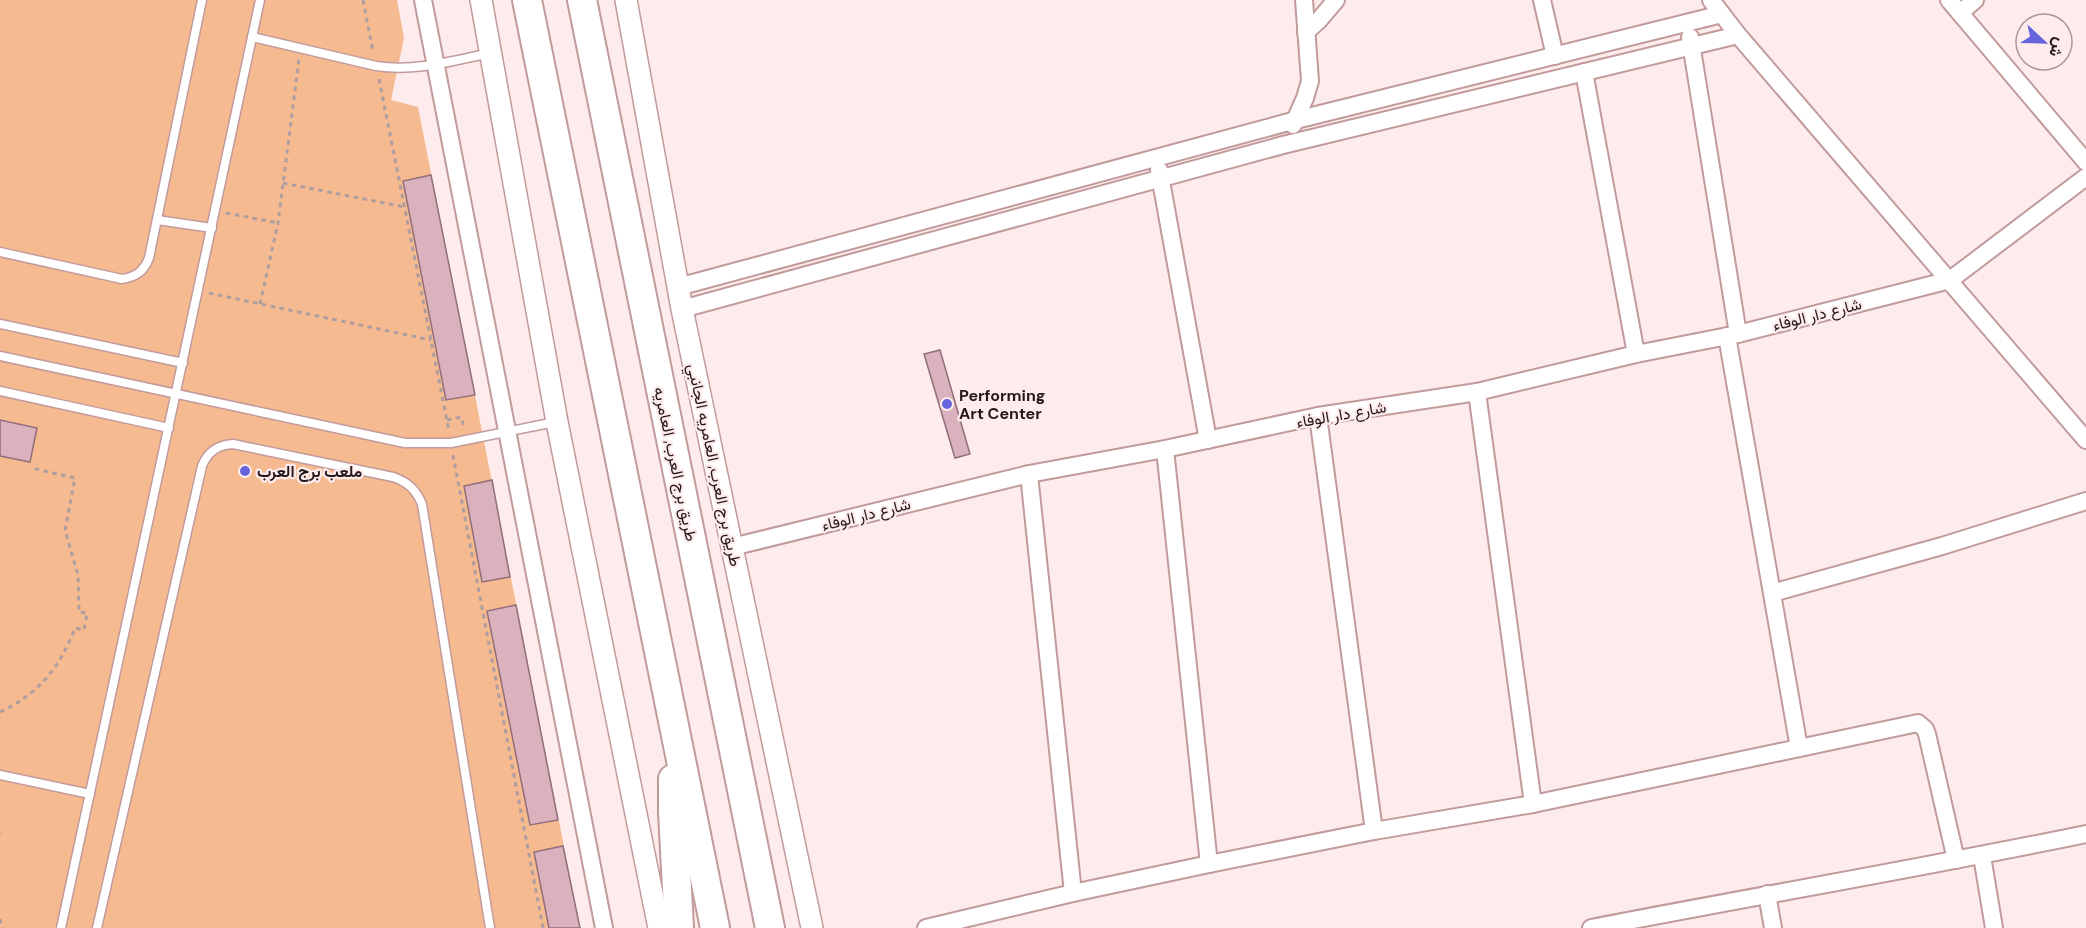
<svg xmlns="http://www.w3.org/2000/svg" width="2086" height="928" viewBox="0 0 2086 928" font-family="'DM Sans',Vazirmatn,sans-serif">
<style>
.green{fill:#f6ba90}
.building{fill:#d9b2be;stroke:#916e79;stroke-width:1.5}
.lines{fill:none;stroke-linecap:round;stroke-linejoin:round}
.service-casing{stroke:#c29a9b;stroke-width:11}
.minor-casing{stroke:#c29a9b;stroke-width:20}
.tertiary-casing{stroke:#c29a9b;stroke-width:24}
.trunk-casing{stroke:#c29a9b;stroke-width:32}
.path{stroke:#af9e9f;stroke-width:3;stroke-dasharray:4.5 4.5;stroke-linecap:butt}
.service{stroke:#fff;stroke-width:8}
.minor{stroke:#fff;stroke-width:16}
.tertiary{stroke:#fff;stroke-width:21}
.trunk{stroke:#fff;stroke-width:28}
.poi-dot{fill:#6564dd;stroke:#feeced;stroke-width:2}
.labels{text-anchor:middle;stroke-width:4.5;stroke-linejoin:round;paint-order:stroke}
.street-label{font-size:16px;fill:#261818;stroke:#feeced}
.poi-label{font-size:16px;font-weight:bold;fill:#261818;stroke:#feeced;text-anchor:start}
</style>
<rect width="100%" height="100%" fill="#feeced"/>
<!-- green -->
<path class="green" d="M 0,0 L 397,0 L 404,38 L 391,100 L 418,107 L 580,928 L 0,928 Z"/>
<!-- building -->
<g class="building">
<path d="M 431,175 L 475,395 L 446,400 L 403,181 Z"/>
<path d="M 940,350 L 970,454 L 955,458 L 924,354 Z"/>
<path d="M 0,420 L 37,428 L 30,462 L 0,456 Z"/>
<path d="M 492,480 L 510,577 L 482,582 L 464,486 Z"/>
<path d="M 516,605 L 558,820 L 530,825 L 487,611 Z"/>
<path d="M 563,846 L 580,928 L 549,928 L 534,852 Z"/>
</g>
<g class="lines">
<defs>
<g id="service">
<path d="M 252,37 L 376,66 C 415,72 452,61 490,53"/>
<path d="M 157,220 L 212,228"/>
<path d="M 0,252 L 122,279 C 136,277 144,271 149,258 L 202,0"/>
<path d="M 0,324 L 183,363"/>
<path d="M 0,356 L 405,443 L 451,443 L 555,422"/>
<path d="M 0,391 L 169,428"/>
<path d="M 0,775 L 90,794"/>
<path d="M 61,928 L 260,0"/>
<path d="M 97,928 L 202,466 C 208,451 218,445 233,444 L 393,477 C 408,482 416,490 422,504 L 490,928"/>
</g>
<g id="minor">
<path d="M 423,0 L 604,928"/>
<path d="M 1542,0 L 1555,56"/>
<path d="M 1711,0 L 1738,35 L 2086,440"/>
<path d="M 1949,0 L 2086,162"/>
<path d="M 1960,13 L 1975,0"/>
<path d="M 1306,32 L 1319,20 L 1336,0"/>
<path d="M 1690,37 L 1738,334"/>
<path d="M 1584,72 L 1636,354"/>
<path d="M 1293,125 L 1305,98 L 1310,81 L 1304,0"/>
<path d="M 1159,170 L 1208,440"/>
<path d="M 678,287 L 1296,120 L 1722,14"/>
<path d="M 682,309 L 1283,145 L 1738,35"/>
<path d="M 1727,336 L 1799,748"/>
<path d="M 1477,392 L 1533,804"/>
<path d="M 1318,416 L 1374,831"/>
<path d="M 1165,449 L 1209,864"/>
<path d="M 1029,474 L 1073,893"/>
<path d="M 732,547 L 1029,474 L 1165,449 L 1318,416 L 1477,392 L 1636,354 L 1738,334 L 1950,280 L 2086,177"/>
<path d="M 1772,593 L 1942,546 L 2086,501"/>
<path d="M 1982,856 L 1994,928"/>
<path d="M 1767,894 L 1773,928"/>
<path d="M 926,928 L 1073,893 L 1209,864 L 1374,831 L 1533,804 L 1918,723 L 1925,729 L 1927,734 L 1956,860"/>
<path d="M 1591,928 C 1756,896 1921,868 2086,834"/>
</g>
<g id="tertiary">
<path d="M 481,0 L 557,422 L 659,928"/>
<path d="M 626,0 L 682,309 L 812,928"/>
</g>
<g id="trunk">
<path d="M 527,0 L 715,928"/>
<path d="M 582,0 L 770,928"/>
<path d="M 673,779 L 673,812 L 679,928"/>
</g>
</defs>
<!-- service casing -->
<use href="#service" class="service-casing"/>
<!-- minor casing -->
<use href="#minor" class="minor-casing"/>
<!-- tertiary casing -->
<use href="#tertiary" class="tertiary-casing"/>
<!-- trunk casing -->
<use href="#trunk" class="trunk-casing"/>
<!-- path -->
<g class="path">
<path d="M 363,0 L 373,52"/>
<path d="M 379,79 L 449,431"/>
<path d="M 283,183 L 405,207"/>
<path d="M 226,213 L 278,223"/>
<path d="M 209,293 L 431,340"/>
<path d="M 260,304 L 278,223 L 299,59"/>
<path d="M 447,420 L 461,417 L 464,427"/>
<path d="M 453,455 L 543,928"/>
<path d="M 0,712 C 39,694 60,667 75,628 L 84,630 L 87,613 L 79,612 L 78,575 L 65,530 L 75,478 L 32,468"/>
<path d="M 0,833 L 0,834"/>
<path d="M 0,919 L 2,928"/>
</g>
<!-- service -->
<use href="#service" class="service"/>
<!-- minor -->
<use href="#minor" class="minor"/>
<!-- tertiary -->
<use href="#tertiary" class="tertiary"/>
<!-- trunk -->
<use href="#trunk" class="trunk"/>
</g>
<!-- markers -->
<g class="poi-dot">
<circle cx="947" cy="404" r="6"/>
<circle cx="245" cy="471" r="6"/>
</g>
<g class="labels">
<!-- street labels -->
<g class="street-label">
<text transform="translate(1817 314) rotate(-14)" y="6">شارع دار الوفاء</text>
<text transform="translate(1341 414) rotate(-10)" y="6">شارع دار الوفاء</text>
<text transform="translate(676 464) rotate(78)" y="6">طريق برج العرب, العامريه</text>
<text transform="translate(715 465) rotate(78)" y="6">طريق برج العرب, العامريه الجانبي</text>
<text transform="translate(866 514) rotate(-14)" y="6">شارع دار الوفاء</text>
</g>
<!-- poi labels -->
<g class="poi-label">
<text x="959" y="401">Performing<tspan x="959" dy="18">Art Center</tspan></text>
<text x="257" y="477">ملعب برج العرب</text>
</g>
</g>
<!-- north arrow -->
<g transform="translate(2044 42) rotate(112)"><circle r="28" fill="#feeced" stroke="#a89798" stroke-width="1.5"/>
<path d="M0-4.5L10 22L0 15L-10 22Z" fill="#6564dd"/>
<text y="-9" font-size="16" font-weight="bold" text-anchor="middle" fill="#261818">ش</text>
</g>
</svg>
